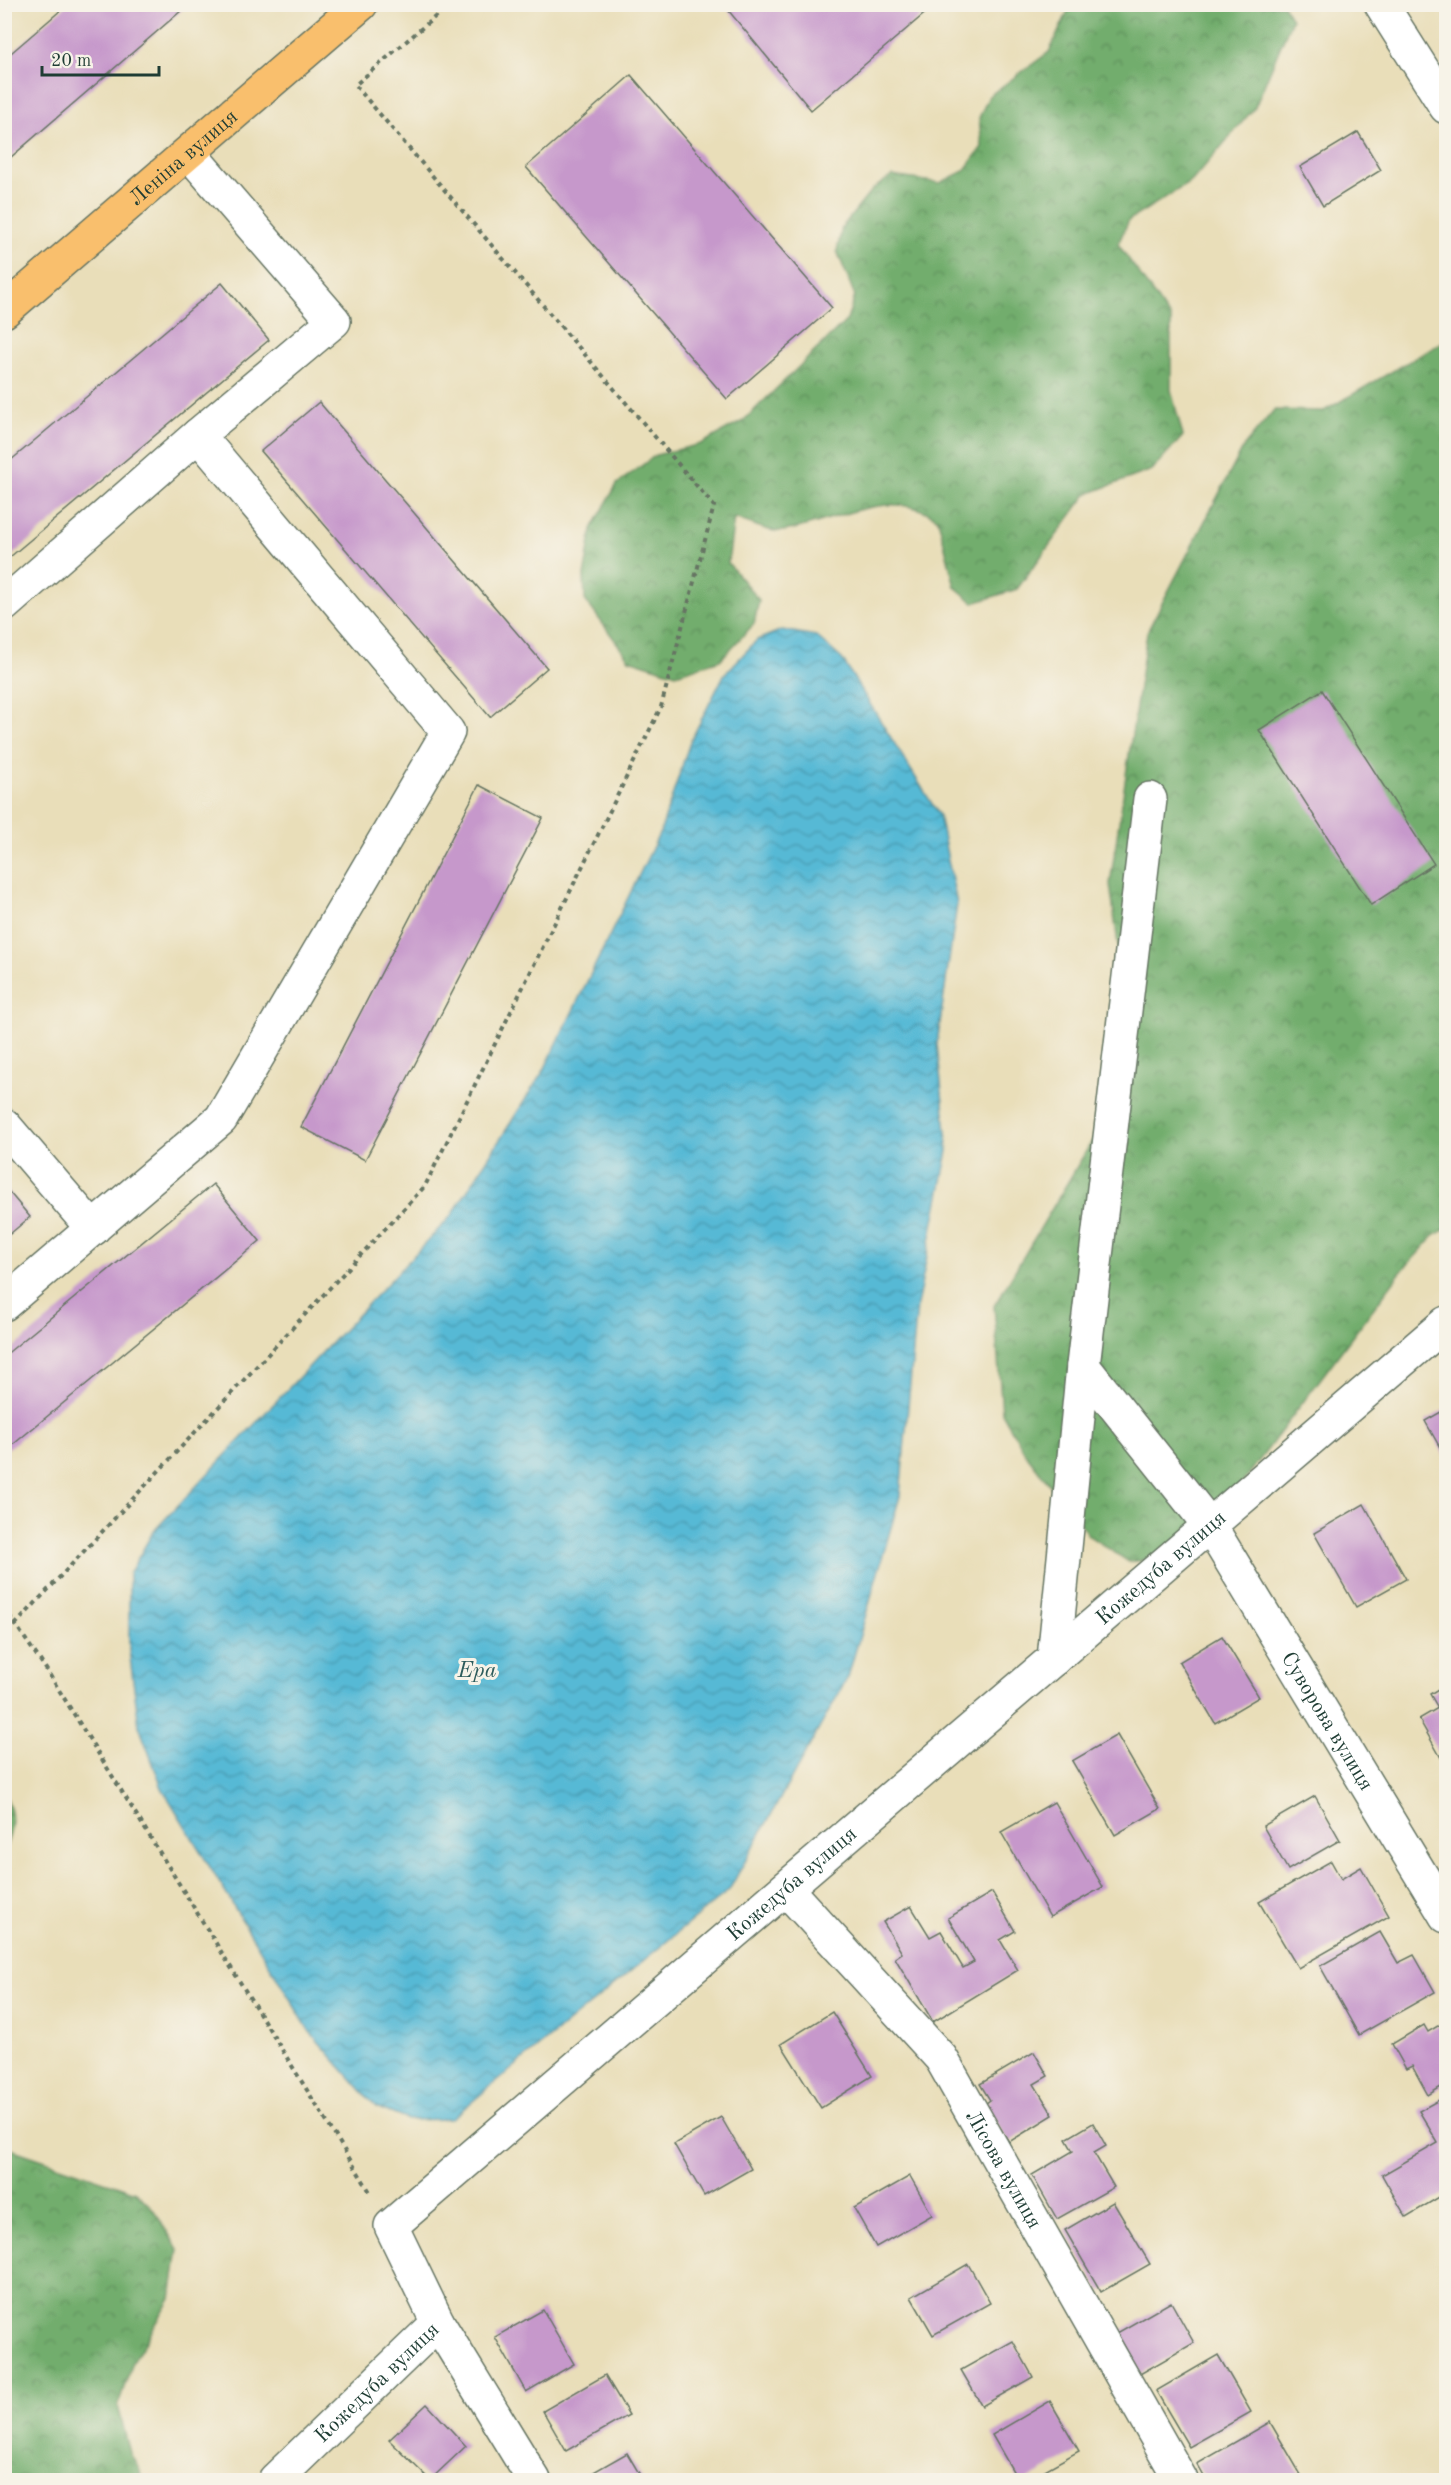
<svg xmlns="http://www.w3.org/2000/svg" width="1451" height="2485" viewBox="0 0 1451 2485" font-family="'Old Standard TT',serif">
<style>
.forest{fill:url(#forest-crowns);stroke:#487550;stroke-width:1.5}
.water{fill:url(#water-waves);stroke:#3a7b84;stroke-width:1.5}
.building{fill:#c698cb}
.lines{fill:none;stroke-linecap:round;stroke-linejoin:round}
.minor-casing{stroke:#667563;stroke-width:36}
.major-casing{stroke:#667563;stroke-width:36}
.path{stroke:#667563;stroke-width:4;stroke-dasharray:4.5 4.5;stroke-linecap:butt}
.minor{stroke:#fff;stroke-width:33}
.major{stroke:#f9bf6d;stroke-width:33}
.labels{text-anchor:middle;stroke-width:6;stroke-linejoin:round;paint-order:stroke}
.street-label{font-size:21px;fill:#1f3d34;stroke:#f7f3e8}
.water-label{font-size:22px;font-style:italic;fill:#2d5c5c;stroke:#f7f3e8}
</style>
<defs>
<pattern id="forest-crowns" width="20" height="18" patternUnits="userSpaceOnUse" patternTransform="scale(1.5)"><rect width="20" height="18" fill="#72ad6d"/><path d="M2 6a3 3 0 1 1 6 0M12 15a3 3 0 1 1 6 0" fill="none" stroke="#5d8e5a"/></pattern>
<pattern id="water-waves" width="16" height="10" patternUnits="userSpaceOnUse" patternTransform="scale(1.5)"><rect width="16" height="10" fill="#56b9d5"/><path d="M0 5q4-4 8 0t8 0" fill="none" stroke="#4798ae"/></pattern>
</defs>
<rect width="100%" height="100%" fill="#f7f3e8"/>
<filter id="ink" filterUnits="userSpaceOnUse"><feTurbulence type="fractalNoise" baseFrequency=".0167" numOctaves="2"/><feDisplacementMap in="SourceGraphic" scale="12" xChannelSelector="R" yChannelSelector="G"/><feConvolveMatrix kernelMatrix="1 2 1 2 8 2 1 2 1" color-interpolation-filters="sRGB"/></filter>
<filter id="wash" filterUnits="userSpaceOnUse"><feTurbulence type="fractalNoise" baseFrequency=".008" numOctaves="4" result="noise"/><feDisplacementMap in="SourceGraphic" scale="24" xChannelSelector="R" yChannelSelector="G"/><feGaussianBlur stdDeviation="1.35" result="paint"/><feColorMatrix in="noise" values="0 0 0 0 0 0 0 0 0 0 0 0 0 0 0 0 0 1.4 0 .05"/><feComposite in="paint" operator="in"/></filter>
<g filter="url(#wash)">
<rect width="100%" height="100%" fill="#e9deb9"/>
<!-- forest -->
<g class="forest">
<path d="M 1067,5 L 1283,5 L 1292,19 L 1255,107 L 1192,181 L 1129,220 L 1118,244 L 1171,319 L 1171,390 L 1183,436 L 1152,470 L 1087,494 L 1017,589 L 974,603 L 955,587 L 938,519 C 888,484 834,524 783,531 C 769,533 748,522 734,518 L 728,563 L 759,600 L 754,624 L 720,660 L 676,674 L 629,659 L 585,600 L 584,576 L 592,529 L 617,484 L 656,455 L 701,444 L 743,421 L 847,320 L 855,296 L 837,251 L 842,227 L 873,189 L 892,176 L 940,183 L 964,171 L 982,147 L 979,118 L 989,96 L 1049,52 L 1069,9 Z"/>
<path d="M 1446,340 L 1446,1228 L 1433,1237 L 1400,1273 L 1210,1526 L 1175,1557 L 1129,1562 L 1089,1536 L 1025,1453 L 1002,1413 L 994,1306 L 1100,1128 L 1130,1035 L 1110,884 L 1147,632 L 1244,446 L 1274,410 L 1324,411 Z"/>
<path d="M 5,1795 C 15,1814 13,1828 5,1849 Z"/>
<path d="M 5,2147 L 136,2192 L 153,2209 L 178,2249 L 171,2299 L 133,2362 L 118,2406 L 130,2453 L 145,2480 L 5,2480 Z"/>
</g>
<!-- water -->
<path class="water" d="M 782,630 L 816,636 L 842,659 L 939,815 L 957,904 L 937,1044 L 948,1151 L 917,1306 L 900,1496 L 848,1677 L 729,1890 L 451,2119 L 408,2120 L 376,2107 L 310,2032 L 162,1788 L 139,1726 L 129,1650 L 129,1574 L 153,1532 L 452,1215 L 544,1070 L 661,830 L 690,742 L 724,675 L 757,640 Z"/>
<g id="blocks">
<!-- building -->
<g class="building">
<path d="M 68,4 L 189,4 L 4,163 L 4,59 Z"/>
<path d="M 723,4 L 936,4 L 811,110 Z"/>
<path d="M 631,75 L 832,308 L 727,399 L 526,167 Z"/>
<path d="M 1358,132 L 1381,170 L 1323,206 L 1300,167 Z"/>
<path d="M 222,283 L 269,340 L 4,562 L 4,466 Z"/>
<path d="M 319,402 L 547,668 L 490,717 L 261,451 Z"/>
<path d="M 1322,690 L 1434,864 L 1371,905 L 1259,730 Z"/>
<path d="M 479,785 L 543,818 L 365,1160 L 301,1127 Z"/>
<path d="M 213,1184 L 260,1241 L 4,1452 L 4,1356 Z"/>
<path d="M 4,1186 L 30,1217 L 4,1239 Z"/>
<path d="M 1446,1409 L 1446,1458 L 1425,1421 Z"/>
<path d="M 1364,1504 L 1406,1579 L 1356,1607 L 1314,1533 Z"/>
<path d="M 1222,1636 L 1259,1697 L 1215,1723 L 1179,1662 Z"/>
<path d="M 1446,1684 L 1446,1761 L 1444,1763 L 1419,1719 L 1438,1708 L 1430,1694 Z"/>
<path d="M 1117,1735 L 1160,1809 L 1115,1835 L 1072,1761 Z"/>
<path d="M 1315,1796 L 1340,1840 L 1288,1870 L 1263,1826 Z"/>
<path d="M 1054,1802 L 1103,1887 L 1050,1917 L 1001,1832 Z"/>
<path d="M 1331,1861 L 1341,1879 L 1361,1867 L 1389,1916 L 1298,1968 L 1259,1902 Z"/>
<path d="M 992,1892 L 1015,1931 L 1000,1940 L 1018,1970 L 933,2022 L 895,1958 L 902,1953 L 883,1922 L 911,1906 L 930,1937 L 941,1931 L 963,1968 L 974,1962 L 948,1918 Z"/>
<path d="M 1380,1932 L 1398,1963 L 1414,1955 L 1435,1992 L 1359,2035 L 1320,1966 Z"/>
<path d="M 832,2012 L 872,2076 L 821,2108 L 781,2044 Z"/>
<path d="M 1446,2021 L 1446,2084 L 1428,2095 L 1412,2066 L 1406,2069 L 1392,2044 L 1424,2025 L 1428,2032 Z"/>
<path d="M 1034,2052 L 1048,2076 L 1034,2084 L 1053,2115 L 1009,2142 L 985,2104 L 990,2100 L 980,2084 Z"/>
<path d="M 1446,2096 L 1446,2193 L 1406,2217 L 1382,2175 L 1438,2143 L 1419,2111 Z"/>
<path d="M 721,2117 L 751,2169 L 704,2196 L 674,2144 Z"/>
<path d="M 1093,2123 L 1106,2146 L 1094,2153 L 1114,2187 L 1057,2219 L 1032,2175 L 1073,2151 L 1066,2139 Z"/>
<path d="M 910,2176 L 932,2215 L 876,2247 L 854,2208 Z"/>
<path d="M 1113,2202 L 1150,2264 L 1101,2292 L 1065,2230 Z"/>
<path d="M 968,2264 L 990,2303 L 933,2335 L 911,2297 Z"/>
<path d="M 1171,2302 L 1194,2343 L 1140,2374 L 1117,2333 Z"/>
<path d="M 543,2310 L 574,2364 L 526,2392 L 495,2337 Z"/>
<path d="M 1013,2341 L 1033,2377 L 982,2406 L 961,2370 Z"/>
<path d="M 1218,2355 L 1251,2412 L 1189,2447 L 1156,2391 Z"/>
<path d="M 605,2375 L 629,2415 L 566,2451 L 543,2411 Z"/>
<path d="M 1050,2401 L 1079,2451 L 1027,2480 L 1018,2480 L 992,2435 Z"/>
<path d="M 427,2404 L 466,2446 L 430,2480 L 389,2440 Z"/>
<path d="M 1270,2422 L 1304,2480 L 1206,2480 L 1197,2464 Z"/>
<path d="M 627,2453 L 643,2480 L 584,2480 L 583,2478 Z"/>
</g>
</g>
</g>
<g filter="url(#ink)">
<use href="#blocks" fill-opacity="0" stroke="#667563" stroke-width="1.5"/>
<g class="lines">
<defs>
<g id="minor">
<path d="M 1381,4 L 1446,107"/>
<path d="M 4,605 L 198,435 L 334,321 L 189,153"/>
<path d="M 4,1125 L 93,1229"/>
<path d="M 4,1304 L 221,1119 L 448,732 L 198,435"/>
<path id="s1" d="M 1083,1366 L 1210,1526 L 1446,1916"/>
<path d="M 1054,1659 L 1083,1366 L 1150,799"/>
<path id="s2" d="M 786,1889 L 941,2058 L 1181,2480"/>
<path d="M 438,2323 L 534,2480"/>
<path id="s3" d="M 275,2480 L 438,2323 L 391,2226 L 1446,1323"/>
</g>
<g id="major">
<path id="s4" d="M 4,311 L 361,4"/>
</g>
</defs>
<!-- minor casing -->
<use href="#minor" class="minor-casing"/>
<!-- major casing -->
<use href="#major" class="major-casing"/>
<!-- path -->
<g class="path">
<path d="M 4,1608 L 46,1669 L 372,2195"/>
<path d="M 15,1625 L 425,1186 L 661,707 L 714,506 L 355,85 L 450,4"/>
</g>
<!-- minor -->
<use href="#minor" class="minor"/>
<!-- major -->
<use href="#major" class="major"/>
</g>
</g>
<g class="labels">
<!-- street labels -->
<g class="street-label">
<text dy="7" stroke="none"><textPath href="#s4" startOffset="236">Леніна вулиця</textPath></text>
<text dy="7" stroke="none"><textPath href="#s3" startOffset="1347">Кожедуба вулиця</textPath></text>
<text dy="7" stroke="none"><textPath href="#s1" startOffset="432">Суворова вулиця</textPath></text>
<text dy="7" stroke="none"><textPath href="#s3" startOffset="861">Кожедуба вулиця</textPath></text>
<text dy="7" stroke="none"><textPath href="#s2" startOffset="357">Лісова вулиця</textPath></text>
<text dy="7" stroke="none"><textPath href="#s3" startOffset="141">Кожедуба вулиця</textPath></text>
</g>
<!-- water labels -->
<g class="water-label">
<text x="477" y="1677">Ера</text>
</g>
</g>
<!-- margin -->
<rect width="1451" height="2485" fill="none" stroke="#f7f3e8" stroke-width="24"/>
<!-- scale -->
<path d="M42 66v9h117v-9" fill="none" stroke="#1f3d34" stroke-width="3"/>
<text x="51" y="66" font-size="18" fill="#1f3d34" stroke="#f7f3e8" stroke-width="4.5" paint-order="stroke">20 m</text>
</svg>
